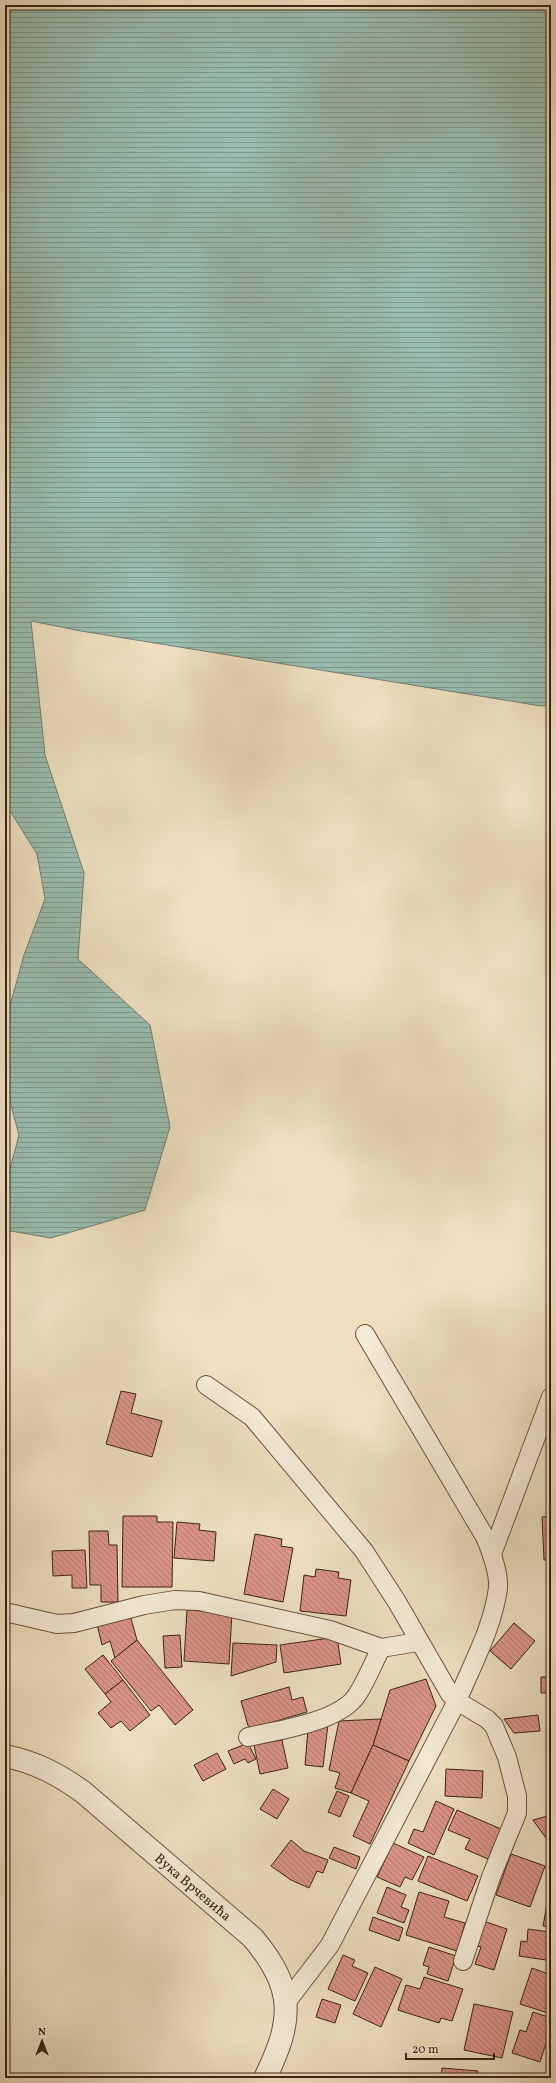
<svg xmlns="http://www.w3.org/2000/svg" width="556" height="2083" viewBox="0 0 556 2083" font-family="Vollkorn,serif">
<style>
.water{fill:url(#water-rules);stroke:#737f72}
.building{fill:url(#building-back-hatch);stroke:#3b2314}
.lines{fill:none;stroke-linecap:round;stroke-linejoin:round}
.lane-casing{stroke:#68523f;stroke-width:20}
.street-casing{stroke:#68523f;stroke-width:24}
.lane{stroke:#f3ead6;stroke-width:18}
.street{stroke:#f3ead6;stroke-width:22}
.labels{text-anchor:middle;stroke-width:4;stroke-linejoin:round;paint-order:stroke}
.street-label{font-size:14px;fill:#3b2314;stroke:#f3ead6}
</style>
<defs>
<pattern id="water-rules" width="6" height="5" patternUnits="userSpaceOnUse"><rect width="6" height="5" fill="#99bdb0"/><path d="M0 2.5h6" fill="none" stroke="#7e998e"/></pattern>
<pattern id="building-back-hatch" width="6" height="6" patternUnits="userSpaceOnUse"><rect width="6" height="6" fill="#db9488"/><path d="M-1 5l2 2M0 0l6 6M5-1l2 2" fill="none" stroke="#b3786e"/></pattern>
</defs>
<rect width="100%" height="100%" fill="#eddfc0"/>
<filter id="stains"><feTurbulence type="fractalNoise" baseFrequency=".005" numOctaves="4"/><feColorMatrix values="0 0 0 0 .2 0 0 0 0 .09 0 0 0 0 .02 0 0 0 .5 -.17"/></filter>
<radialGradient id="worn" r=".72"><stop offset=".6" stop-color="#630" stop-opacity="0"/><stop offset="1" stop-color="#630" stop-opacity=".3"/></radialGradient>
<!-- water -->
<path class="water" d="M 5,5 L 551,5 L 551,705 L 541,706 L 81,631 L 31,621 L 45,755 L 84,873 L 78,959 L 150,1025 L 170,1127 L 145,1210 L 51,1238 L 5,1230 L 5,1188 L 19,1135 L 5,1083 L 6,1020 L 24,955 L 45,899 L 37,854 L 5,803 Z"/>
<!-- building -->
<g class="building">
<path d="M 121,1391 L 136,1394 L 131,1413 L 162,1421 L 152,1457 L 106,1444 Z"/>
<path d="M 123,1516 L 157,1516 L 157,1522 L 173,1522 L 172,1587 L 122,1587 Z"/>
<path d="M 551,1516 L 551,1560 L 544,1560 L 542,1517 Z"/>
<path d="M 177,1522 L 200,1524 L 199,1530 L 216,1532 L 214,1561 L 174,1558 Z"/>
<path d="M 89,1531 L 108,1531 L 109,1545 L 117,1545 L 118,1602 L 101,1602 L 101,1585 L 90,1585 Z"/>
<path d="M 255,1534 L 282,1539 L 281,1546 L 293,1548 L 283,1602 L 244,1594 Z"/>
<path d="M 85,1550 L 87,1588 L 72,1588 L 72,1575 L 53,1576 L 52,1551 Z"/>
<path d="M 316,1569 L 339,1572 L 338,1578 L 351,1580 L 346,1616 L 300,1611 L 304,1575 L 315,1577 Z"/>
<path d="M 187,1610 L 232,1613 L 229,1664 L 184,1661 Z"/>
<path d="M 130,1615 L 137,1640 L 115,1658 L 110,1641 L 102,1645 L 97,1624 Z"/>
<path d="M 514,1623 L 535,1641 L 511,1669 L 490,1651 Z"/>
<path d="M 180,1635 L 182,1667 L 165,1668 L 163,1636 Z"/>
<path d="M 337,1637 L 341,1664 L 284,1673 L 280,1645 Z"/>
<path d="M 137,1640 L 193,1710 L 175,1725 L 159,1705 L 151,1711 L 111,1661 Z"/>
<path d="M 233,1643 L 277,1645 L 276,1662 L 231,1676 Z"/>
<path d="M 103,1655 L 123,1680 L 105,1694 L 85,1669 Z"/>
<path d="M 541,1677 L 551,1677 L 551,1704 L 550,1693 L 541,1693 Z"/>
<path d="M 426,1679 L 436,1706 L 409,1761 L 373,1745 L 390,1690 Z"/>
<path d="M 123,1680 L 150,1715 L 130,1731 L 121,1721 L 111,1728 L 98,1713 L 111,1702 L 105,1694 Z"/>
<path d="M 289,1687 L 292,1700 L 303,1697 L 307,1712 L 249,1729 L 241,1701 Z"/>
<path d="M 538,1715 L 540,1731 L 514,1733 L 504,1719 Z"/>
<path d="M 381,1719 L 373,1745 L 351,1793 L 335,1788 L 340,1773 L 329,1770 L 339,1721 Z"/>
<path d="M 328,1724 L 323,1767 L 305,1765 L 308,1729 Z"/>
<path d="M 282,1740 L 288,1768 L 260,1774 L 254,1745 Z"/>
<path d="M 248,1743 L 256,1759 L 248,1763 L 245,1759 L 234,1764 L 228,1751 Z"/>
<path d="M 373,1745 L 409,1761 L 370,1844 L 353,1836 L 369,1801 L 351,1793 Z"/>
<path d="M 217,1753 L 226,1769 L 203,1781 L 194,1765 Z"/>
<path d="M 446,1769 L 483,1771 L 482,1798 L 445,1796 Z"/>
<path d="M 273,1789 L 289,1799 L 277,1819 L 260,1809 Z"/>
<path d="M 337,1791 L 349,1796 L 340,1817 L 328,1812 Z"/>
<path d="M 436,1801 L 454,1809 L 434,1855 L 408,1843 L 414,1829 L 423,1832 Z"/>
<path d="M 457,1810 L 501,1829 L 488,1859 L 465,1849 L 470,1839 L 448,1830 Z"/>
<path d="M 551,1815 L 551,1842 L 548,1841 L 533,1820 Z"/>
<path d="M 291,1840 L 304,1851 L 328,1860 L 323,1873 L 317,1871 L 309,1888 L 291,1880 L 271,1866 Z"/>
<path d="M 393,1843 L 424,1857 L 412,1880 L 405,1877 L 400,1887 L 377,1877 Z"/>
<path d="M 334,1847 L 360,1857 L 356,1869 L 329,1858 Z"/>
<path d="M 511,1854 L 545,1866 L 530,1907 L 496,1895 Z"/>
<path d="M 428,1856 L 478,1876 L 467,1901 L 418,1881 Z"/>
<path d="M 387,1887 L 406,1895 L 401,1907 L 409,1910 L 404,1923 L 377,1913 Z"/>
<path d="M 419,1892 L 449,1901 L 444,1917 L 465,1923 L 457,1951 L 406,1935 Z"/>
<path d="M 549,1893 L 551,1893 L 551,1927 L 543,1926 Z"/>
<path d="M 373,1917 L 403,1928 L 399,1941 L 369,1930 Z"/>
<path d="M 483,1921 L 507,1929 L 494,1970 L 475,1964 L 481,1947 L 475,1945 Z"/>
<path d="M 528,1929 L 550,1932 L 546,1960 L 519,1956 L 521,1941 L 527,1942 Z"/>
<path d="M 429,1947 L 456,1956 L 448,1981 L 427,1974 L 429,1967 L 423,1965 Z"/>
<path d="M 343,1955 L 355,1960 L 352,1966 L 368,1973 L 355,2001 L 328,1989 Z"/>
<path d="M 375,1967 L 402,1979 L 381,2027 L 353,2014 Z"/>
<path d="M 532,1968 L 551,1975 L 551,2014 L 520,2004 Z"/>
<path d="M 424,1977 L 463,1989 L 452,2021 L 441,2018 L 439,2023 L 398,2010 L 406,1985 L 420,1989 Z"/>
<path d="M 322,1999 L 341,2005 L 335,2023 L 316,2017 Z"/>
<path d="M 474,2004 L 513,2012 L 502,2058 L 464,2050 Z"/>
<path d="M 533,2012 L 551,2018 L 551,2028 L 540,2062 L 512,2053 L 520,2030 L 526,2032 Z"/>
<path d="M 442,2068 L 478,2071 L 477,2078 L 441,2078 Z"/>
</g>
<g class="lines">
<defs>
<g id="lane">
<path d="M 365,1334 L 485,1537 C 491,1551 499,1573 498,1588 C 493,1627 472,1665 457,1701 L 487,1719 L 494,1726 L 507,1757 L 517,1796 L 517,1813 L 491,1877 L 463,1961"/>
<path d="M 206,1385 L 252,1417 L 364,1551 L 397,1602 L 450,1694 L 457,1701 L 330,1945 L 285,2004"/>
<path d="M 492,1554 L 551,1397"/>
<path d="M 5,1612 L 57,1624 L 74,1623 L 144,1605 L 175,1600 L 199,1601 L 330,1630 L 381,1648 L 418,1642"/>
<path d="M 248,1737 C 278,1730 340,1722 357,1695 C 367,1680 373,1663 381,1648"/>
</g>
<g id="street">
<path id="s1" d="M 5,1756 C 35,1762 58,1774 83,1792 L 253,1938 C 296,1989 293,2021 265,2078"/>
</g>
</defs>
<!-- lane casing -->
<use href="#lane" class="lane-casing"/>
<!-- street casing -->
<use href="#street" class="street-casing"/>
<!-- lane -->
<use href="#lane" class="lane"/>
<!-- street -->
<use href="#street" class="street"/>
</g>
<g class="labels">
<!-- street labels -->
<g class="street-label">
<text dy="5" stroke="none"><textPath href="#s1" startOffset="232">Вука Врчевића</textPath></text>
</g>
</g>
<!-- margin -->
<rect width="556" height="2083" fill="none" stroke="#eddfc0" stroke-width="20"/>
<rect x="6" y="6" width="544" height="2071" fill="none" stroke="#3b2314" stroke-width="2"/>
<rect x="10" y="10" width="536" height="2063" fill="none" stroke="#3b2314"/>
<!-- north arrow -->
<g transform="translate(42 2041)" stroke="#f3ead6" stroke-width="3" paint-order="stroke">
<path d="M0-3L7 15L0 10L-7 15Z" fill="#3b2314"/>
<text y="-6" font-size="11" font-weight="bold" text-anchor="middle" fill="#3b2314">N</text>
</g>
<!-- scale -->
<path d="M406 2053v6h88v-6" fill="none" stroke="#3b2314" stroke-width="2"/>
<text x="412" y="2053" font-size="12" fill="#3b2314" stroke="#f3ead6" stroke-width="3" paint-order="stroke">20 m</text>
<rect width="100%" height="100%" filter="url(#stains)"/>
<rect width="100%" height="100%" fill="url(#worn)"/>
</svg>
